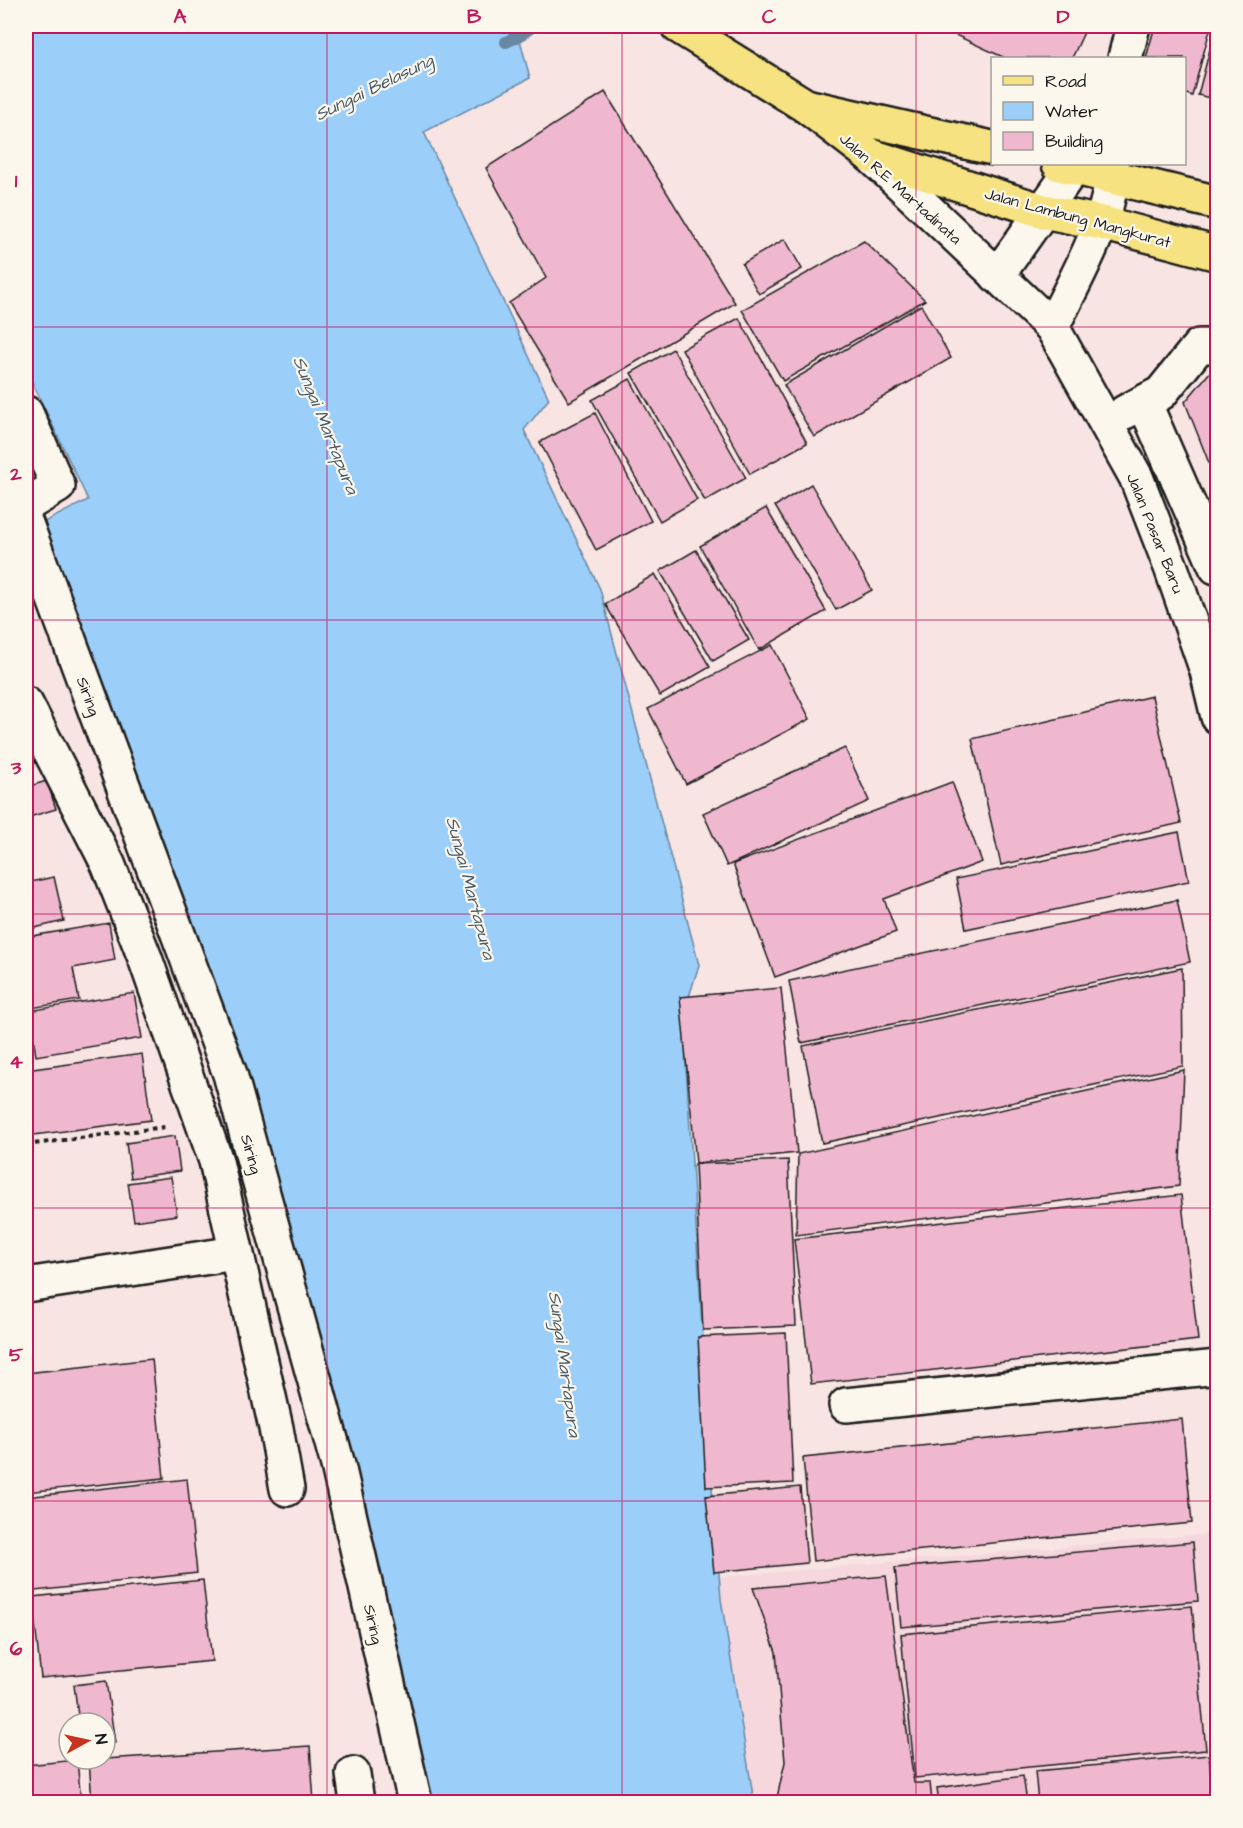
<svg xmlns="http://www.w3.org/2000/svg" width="1243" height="1828" viewBox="0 0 1243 1828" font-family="'Architects Daughter',sans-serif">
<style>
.built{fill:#f5d7dd}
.water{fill:#9bcef9;stroke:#6887a1;stroke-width:1.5}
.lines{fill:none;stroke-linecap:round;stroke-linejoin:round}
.stream{stroke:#6887a1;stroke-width:12}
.building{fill:#efb8cf;stroke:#1c1c1c;stroke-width:1.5}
.minor-casing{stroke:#1c1c1c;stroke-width:38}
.major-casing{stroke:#1c1c1c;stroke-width:38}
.highway-casing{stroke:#1c1c1c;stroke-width:38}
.path{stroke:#1c1c1c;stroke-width:4;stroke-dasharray:4.5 4.5;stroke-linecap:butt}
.minor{stroke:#fbf7ec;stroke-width:33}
.major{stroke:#f7e281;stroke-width:33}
.highway{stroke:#f7e281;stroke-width:33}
.grid{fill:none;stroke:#c2185b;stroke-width:1.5;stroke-opacity:0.55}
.labels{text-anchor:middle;stroke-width:4.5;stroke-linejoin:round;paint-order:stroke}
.street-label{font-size:16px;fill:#1c1c1c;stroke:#fbf7ec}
.water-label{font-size:18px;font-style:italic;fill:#485a69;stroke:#fbf7ec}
.neatline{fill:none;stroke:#c2185b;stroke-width:2}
.grid-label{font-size:20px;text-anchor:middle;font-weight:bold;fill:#c2185b}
</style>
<rect width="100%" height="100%" fill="#f7e4e3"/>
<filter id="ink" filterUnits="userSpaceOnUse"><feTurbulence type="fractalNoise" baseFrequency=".0167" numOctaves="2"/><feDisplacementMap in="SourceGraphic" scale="12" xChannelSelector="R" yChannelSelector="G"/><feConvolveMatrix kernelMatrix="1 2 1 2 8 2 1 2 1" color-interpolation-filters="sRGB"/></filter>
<g filter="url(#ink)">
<!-- built -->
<path class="built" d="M 1210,1534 L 1217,1671 L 1217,1802 L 751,1802 L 712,1578 Z"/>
<!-- water -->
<path class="water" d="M 26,26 L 511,26 L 519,36 L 530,78 L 424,132 L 549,399 L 524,430 L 600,589 L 699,965 L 683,1016 L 712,1487 L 721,1599 L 754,1802 L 432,1802 L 398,1662 L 369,1525 L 276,1176 L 246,1075 L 42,523 L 88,500 L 26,369 Z"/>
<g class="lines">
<!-- stream -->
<path class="stream" d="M 506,42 L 519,36 L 533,26"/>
</g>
<!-- building -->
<g class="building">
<path d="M 957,26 L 1087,26 L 1072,58 L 1005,58 L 953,34 Z"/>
<path d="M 1155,26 L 1211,26 L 1192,96 L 1184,93 L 1184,58 L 1146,58 Z"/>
<path d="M 1216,26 L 1218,26 L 1218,100 L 1198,95 Z"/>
<path d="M 605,92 L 735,303 L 569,402 L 509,303 L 546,278 L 486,168 Z"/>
<path d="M 785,239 L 802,269 L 759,294 L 742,264 Z"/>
<path d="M 864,241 L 925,300 L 783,381 L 742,310 Z"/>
<path d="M 921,305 L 951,358 L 814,437 L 784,385 Z"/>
<path d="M 739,318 L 807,443 L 750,474 L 682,349 Z"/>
<path d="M 673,349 L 746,478 L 705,501 L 631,373 Z"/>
<path d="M 1216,365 L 1218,365 L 1218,486 L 1185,402 Z"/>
<path d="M 630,379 L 697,500 L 660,521 L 592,400 Z"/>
<path d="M 595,413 L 651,521 L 596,550 L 540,442 Z"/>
<path d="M 811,484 L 872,590 L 836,610 L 775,506 Z"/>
<path d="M 766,508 L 826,611 L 759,650 L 700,546 Z"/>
<path d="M 696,550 L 749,640 L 713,661 L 660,571 Z"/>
<path d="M 655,574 L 710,667 L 660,696 L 605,604 Z"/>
<path d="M 772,645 L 810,719 L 686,784 L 648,709 Z"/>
<path d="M 1152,696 L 1181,823 L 1001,865 L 972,739 Z"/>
<path d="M 845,748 L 869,801 L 727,866 L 703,813 Z"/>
<path d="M 47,781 L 56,809 L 26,818 L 26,787 Z"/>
<path d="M 952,782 L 982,862 L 884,899 L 896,932 L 775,977 L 733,864 Z"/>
<path d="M 1179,832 L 1189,881 L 966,929 L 956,879 Z"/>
<path d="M 54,877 L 64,921 L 26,930 L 26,883 Z"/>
<path d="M 1177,900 L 1190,962 L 801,1043 L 789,981 Z"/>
<path d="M 109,923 L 115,960 L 73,968 L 79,1000 L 31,1008 L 26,979 L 26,937 Z"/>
<path d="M 1182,968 L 1183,1066 L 822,1143 L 803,1046 Z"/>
<path d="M 781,988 L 797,1153 L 696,1163 L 680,997 Z"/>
<path d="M 134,993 L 142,1038 L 36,1056 L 29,1011 Z"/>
<path d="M 142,1054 L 151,1120 L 26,1136 L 26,1070 Z"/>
<path d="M 1184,1070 L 1179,1186 L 796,1235 L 798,1154 Z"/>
<path d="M 175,1136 L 180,1171 L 131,1178 L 126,1143 Z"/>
<path d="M 788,1160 L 796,1326 L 703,1330 L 695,1164 Z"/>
<path d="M 171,1177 L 177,1215 L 134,1221 L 128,1183 Z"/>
<path d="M 1181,1195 L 1198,1340 L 811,1384 L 794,1239 Z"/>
<path d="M 786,1333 L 793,1483 L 706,1487 L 698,1337 Z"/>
<path d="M 152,1359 L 164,1478 L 26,1492 L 26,1373 Z"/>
<path d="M 1182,1419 L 1192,1523 L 813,1561 L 803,1458 Z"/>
<path d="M 187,1479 L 197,1573 L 26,1592 L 26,1497 Z"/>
<path d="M 800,1487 L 807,1563 L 714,1572 L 706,1496 Z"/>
<path d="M 1193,1542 L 1198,1601 L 901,1627 L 895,1568 Z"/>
<path d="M 886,1576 L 914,1783 L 930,1783 L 932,1802 L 776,1802 L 785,1762 L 776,1652 L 753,1588 Z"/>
<path d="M 203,1580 L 212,1661 L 41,1678 L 32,1597 Z"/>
<path d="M 1192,1606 L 1206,1750 L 915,1778 L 901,1634 Z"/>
<path d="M 26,1621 L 30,1654 L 26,1655 Z"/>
<path d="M 106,1681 L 115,1743 L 105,1745 L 105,1723 L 79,1723 L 74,1685 Z"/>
<path d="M 310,1746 L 314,1802 L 92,1802 L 89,1760 Z"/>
<path d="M 1209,1755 L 1213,1802 L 1038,1802 L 1035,1771 Z"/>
<path d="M 77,1760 L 81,1802 L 26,1802 L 26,1765 Z"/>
<path d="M 1023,1776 L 1027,1802 L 939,1802 L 937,1788 Z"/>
</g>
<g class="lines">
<defs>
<g id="minor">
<path d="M 1125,58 L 1133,26"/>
<path d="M 871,156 L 1052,327 L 1136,477 L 1172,570 L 1207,671 L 1218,717"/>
<path d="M 997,276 L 1076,164"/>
<path d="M 1052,327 C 1072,285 1117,209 1111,164"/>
<path d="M 1144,402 L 1216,567"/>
<path d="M 1125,412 L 1161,393 L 1199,346 L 1218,346"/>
<path d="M 26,413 L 58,486 L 26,505"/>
<path d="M 26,524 L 230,1074 L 338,1465 L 415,1802"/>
<path d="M 26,704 L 108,864 L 145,958 L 216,1161 L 276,1428 L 287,1489"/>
<path d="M 26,1285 L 236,1253"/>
<path d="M 846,1405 L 1218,1367"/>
<path d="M 353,1774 L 357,1802"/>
</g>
<path id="major" d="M 678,26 L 806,106 L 871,156"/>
<g id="highway">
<path d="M 806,106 L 992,148"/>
<path d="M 871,156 L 1043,211 L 1102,223 L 1218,254"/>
<path d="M 1059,164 L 1218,203"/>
</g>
</defs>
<!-- minor casing -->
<use href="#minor" class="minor-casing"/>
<!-- major casing -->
<use href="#major" class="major-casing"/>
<!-- highway casing -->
<use href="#highway" class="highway-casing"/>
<!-- path -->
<path class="path" d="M 26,1145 L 165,1127"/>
<!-- minor -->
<use href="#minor" class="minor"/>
<!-- major -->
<use href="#major" class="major"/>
<!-- highway -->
<use href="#highway" class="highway"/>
</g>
</g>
<!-- grid -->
<path class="grid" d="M 327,26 L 327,1802M 622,26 L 622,1802M 916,26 L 916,1802M 26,327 L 1218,327M 26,620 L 1218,620M 26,914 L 1218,914M 26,1208 L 1218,1208M 26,1501 L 1218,1501"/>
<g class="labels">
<!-- street labels -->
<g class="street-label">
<text transform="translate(901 188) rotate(42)" y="6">Jalan R.E Martadinata</text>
<text transform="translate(1078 217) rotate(15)" y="6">Jalan Lambung Mangkurat</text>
<text transform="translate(1156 533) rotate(68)" y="6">Jalan Pasar Baru</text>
<text transform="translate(89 696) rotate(70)" y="6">Siring</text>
<text transform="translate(252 1154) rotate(74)" y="6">Siring</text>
<text transform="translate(374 1624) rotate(77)" y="6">Siring</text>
</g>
<!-- water labels -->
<g class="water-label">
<text transform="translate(374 87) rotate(-26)" y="6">Sungai Belasung</text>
<text transform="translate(326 425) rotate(68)" y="6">Sungai Martapura</text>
<text transform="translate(471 888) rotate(75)" y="6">Sungai Martapura</text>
<text transform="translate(565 1364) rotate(82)" y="6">Sungai Martapura</text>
</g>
</g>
<!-- margin -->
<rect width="1243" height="1828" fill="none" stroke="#fbf7ec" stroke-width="66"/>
<!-- legend -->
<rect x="991" y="57" width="195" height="108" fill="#fbf7ec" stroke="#a29f99" stroke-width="1.5"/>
<rect x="1003" y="76" width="30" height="9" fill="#f7e281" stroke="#a29f99" stroke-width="1.5"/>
<text x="1045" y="87" font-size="18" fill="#1c1c1c">Road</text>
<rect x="1003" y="102" width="30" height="18" fill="#9bcef9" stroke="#a29f99" stroke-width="1.5"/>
<text x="1045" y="117" font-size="18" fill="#1c1c1c">Water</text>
<rect x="1003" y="132" width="30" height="18" fill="#efb8cf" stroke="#a29f99" stroke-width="1.5"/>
<text x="1045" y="147" font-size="18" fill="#1c1c1c">Building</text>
<!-- north arrow -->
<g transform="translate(87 1741) rotate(82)"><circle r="28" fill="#fbf7ec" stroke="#a29f99" stroke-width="1.5"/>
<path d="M0-4.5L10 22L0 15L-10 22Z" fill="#c8321e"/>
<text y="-9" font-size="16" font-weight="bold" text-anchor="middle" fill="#1c1c1c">N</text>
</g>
<rect x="33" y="33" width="1177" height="1762" class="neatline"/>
<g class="grid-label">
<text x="180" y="23">A</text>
<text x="474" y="23">B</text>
<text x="769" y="23">C</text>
<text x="1063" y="23">D</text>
<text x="16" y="187">1</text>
<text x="16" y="480">2</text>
<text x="16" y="774">3</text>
<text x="16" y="1068">4</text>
<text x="16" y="1361">5</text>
<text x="16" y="1655">6</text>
</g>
</svg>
